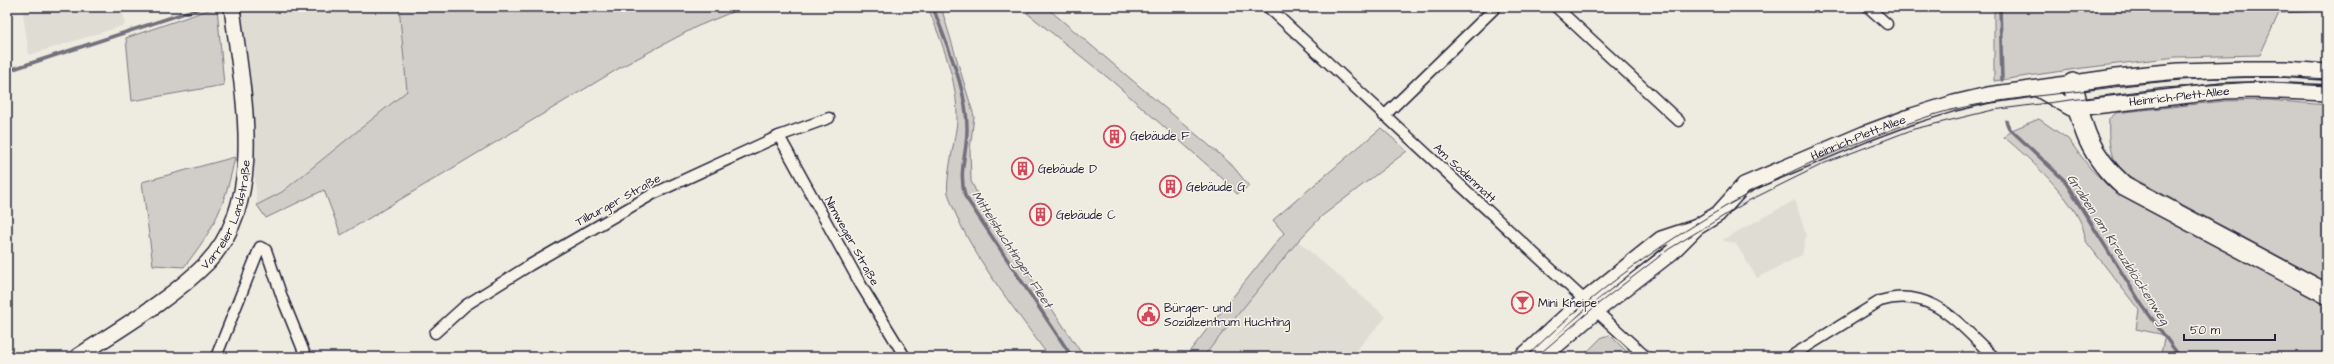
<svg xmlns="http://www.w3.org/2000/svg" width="2334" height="364" viewBox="0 0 2334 364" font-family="'Architects Daughter',sans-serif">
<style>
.built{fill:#dfdcd4}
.green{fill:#d1cdc9;stroke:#7a7882}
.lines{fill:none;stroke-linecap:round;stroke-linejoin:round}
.stream{stroke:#716f7b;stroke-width:3.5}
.street-casing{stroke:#22223b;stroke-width:13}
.secondary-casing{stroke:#22223b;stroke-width:18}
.highway-casing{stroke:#22223b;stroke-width:22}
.street{stroke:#f7f3e8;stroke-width:10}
.secondary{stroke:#f7f3e8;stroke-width:15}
.highway{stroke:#f7f3e8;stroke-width:19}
.tram{stroke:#22223b;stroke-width:1}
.labels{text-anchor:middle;stroke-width:3;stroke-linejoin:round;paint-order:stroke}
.street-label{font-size:12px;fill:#22223b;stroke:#f7f3e8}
.poi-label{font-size:12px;fill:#22223b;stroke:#f7f3e8;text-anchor:start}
.water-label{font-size:13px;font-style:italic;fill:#504f60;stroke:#f7f3e8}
</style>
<rect width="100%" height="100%" fill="#eeebe1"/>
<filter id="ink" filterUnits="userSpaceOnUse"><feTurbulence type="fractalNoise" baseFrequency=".025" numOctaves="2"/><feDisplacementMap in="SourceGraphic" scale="8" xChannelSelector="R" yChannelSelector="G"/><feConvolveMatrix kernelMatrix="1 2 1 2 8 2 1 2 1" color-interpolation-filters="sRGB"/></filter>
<g filter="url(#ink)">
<!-- built -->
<g class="built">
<path d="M 22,7 L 122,7 L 125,25 L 29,55 Z"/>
<path d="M 240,7 L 399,7 L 408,91 L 282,192 L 257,205 Z"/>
<path d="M 1795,200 L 1806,235 L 1802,255 L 1757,278 L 1736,244 L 1722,240 Z"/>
<path d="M 1298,241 L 1386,317 L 1350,357 L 1203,357 Z"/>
</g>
<!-- green -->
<g class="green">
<path d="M 217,7 L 224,85 L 132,101 L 126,38 Z"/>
<path d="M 399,7 L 744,7 L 696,27 L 623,66 L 341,235 L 324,190 L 266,218 L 257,205 L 282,192 L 407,91 Z"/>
<path d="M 928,7 L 941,7 L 974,116 L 970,150 L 971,181 L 982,204 L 1084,357 L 1049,357 C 1015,308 965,249 948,193 C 945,181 956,136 957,121 C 958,80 942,44 928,7 Z"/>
<path d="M 1034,7 L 1046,7 L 1231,164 L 1249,186 L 1237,194 L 1222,178 L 1112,81 L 1027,13 Z"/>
<path d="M 1994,7 L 2327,7 L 2327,11 L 2279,13 L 2260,55 L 2176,57 L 2083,68 L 1994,81 Z"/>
<path d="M 2268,100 L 2327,105 L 2327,282 L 2118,170 C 2109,152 2108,138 2109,119 L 2116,113 L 2225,101 Z"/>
<path d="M 2039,119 L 2068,139 L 2090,168 L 2111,189 L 2327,304 L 2327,357 L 2157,357 L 2161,353 L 2165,335 L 2136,329 L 2139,310 L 2085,240 C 2086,209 2028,157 2004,137 L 2014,129 Z"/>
<path d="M 1381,128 L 1407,151 L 1322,216 L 1298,241 L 1203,357 L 1185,357 L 1284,233 L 1273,220 Z"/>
<path d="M 235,157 C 225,205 215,228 184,267 L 153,265 L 142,182 Z"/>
<path d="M 1610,335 L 1632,357 L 1582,357 L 1602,337 Z"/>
</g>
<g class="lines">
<!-- stream -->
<g class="stream">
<path d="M 933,7 C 946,44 968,91 967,130 C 967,155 958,170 965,196 L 1072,357"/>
<path d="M 2000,7 L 2002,80"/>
<path d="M 7,71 L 203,7"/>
<path d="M 2006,121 L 2009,128 L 2064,180 L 2142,305 L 2180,357"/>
</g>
<defs>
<g id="street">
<path d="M 1268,7 L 1646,357"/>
<path d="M 1556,7 L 1679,121"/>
<path d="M 1868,7 L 1887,24"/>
<path d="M 1384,116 L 1496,7"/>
<path d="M 779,136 L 861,285 L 905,357"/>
<path d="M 435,333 L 466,305 L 530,265 L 653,194 L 779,136 L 829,118"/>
<path d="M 216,357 L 260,247 L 266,250 L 283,300 L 306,357"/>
<path d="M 1790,357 L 1880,301 C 1932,285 1959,325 1994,357"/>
</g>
<g id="secondary">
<path id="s1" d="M 2038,89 L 2071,108 L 2077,108 L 2224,91 L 2255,90 L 2327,93"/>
<path id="s2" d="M 77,357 C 121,328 170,300 207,263 C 269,198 241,87 232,7"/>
<path d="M 1522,357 L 1575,308 L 1661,239 L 1694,228"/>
<path id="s3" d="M 1543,357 L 1596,311 L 1672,252 L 1697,227 L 1718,214 L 1744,185 L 1864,134 L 1912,116 L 1954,103 L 1988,95 L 2116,77 L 2179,71 L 2245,69 L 2285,69 L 2327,72"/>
</g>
<path id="highway" d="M 2073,83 C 2081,127 2089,155 2124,186 L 2327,294"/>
</defs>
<!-- street casing -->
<use href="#street" class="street-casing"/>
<!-- secondary casing -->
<use href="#secondary" class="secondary-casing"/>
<!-- highway casing -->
<use href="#highway" class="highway-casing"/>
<!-- street -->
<use href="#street" class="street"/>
<!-- secondary -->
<use href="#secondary" class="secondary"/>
<!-- highway -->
<use href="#highway" class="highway"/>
<!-- tram -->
<g class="tram">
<path d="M 1526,357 C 1624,262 1741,187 1868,139 C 1894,129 1920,118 1947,111 C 1997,99 2049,95 2099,89 C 2175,79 2250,73 2327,79"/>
<path d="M 1536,357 L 1598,304 L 1669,249 L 1702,229 L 1750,200 L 1825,163 L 1914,129 L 1993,110 L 2164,88 L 2254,82 L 2327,86"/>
</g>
</g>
</g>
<!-- icons -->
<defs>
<symbol id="building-ring" viewBox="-11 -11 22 22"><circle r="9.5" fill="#f7f3e8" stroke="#d1495b" stroke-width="1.5"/><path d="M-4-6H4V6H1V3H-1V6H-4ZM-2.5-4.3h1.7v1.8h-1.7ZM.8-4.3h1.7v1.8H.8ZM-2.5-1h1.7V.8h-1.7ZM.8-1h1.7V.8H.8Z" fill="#d1495b"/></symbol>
<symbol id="bar-ring" viewBox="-11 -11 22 22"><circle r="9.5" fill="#f7f3e8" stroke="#d1495b" stroke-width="1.5"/><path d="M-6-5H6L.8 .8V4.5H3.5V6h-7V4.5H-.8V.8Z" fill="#d1495b"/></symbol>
<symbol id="civic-ring" viewBox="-11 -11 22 22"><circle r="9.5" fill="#f7f3e8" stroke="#d1495b" stroke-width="1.5"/><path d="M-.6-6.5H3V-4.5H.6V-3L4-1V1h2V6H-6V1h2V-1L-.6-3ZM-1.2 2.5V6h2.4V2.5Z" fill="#d1495b"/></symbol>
</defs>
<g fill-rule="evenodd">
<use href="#building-ring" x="1102" y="124" width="25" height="25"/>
<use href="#building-ring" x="1010" y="156" width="25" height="25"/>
<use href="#building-ring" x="1158" y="174" width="25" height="25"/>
<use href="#building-ring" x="1028" y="202" width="25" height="25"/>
<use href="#bar-ring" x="1510" y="290" width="25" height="25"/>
<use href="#civic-ring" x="1136" y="302" width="25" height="25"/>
</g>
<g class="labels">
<!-- street labels -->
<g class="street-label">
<text dy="4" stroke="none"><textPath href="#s1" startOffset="147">Heinrich-Plett-Allee</textPath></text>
<text dy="4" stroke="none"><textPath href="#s3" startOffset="389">Heinrich-Plett-Allee</textPath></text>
<text transform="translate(1465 173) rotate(43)" y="4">Am Sodenmatt</text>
<text transform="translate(618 200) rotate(-29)" y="4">Tilburger Straße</text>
<text dy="4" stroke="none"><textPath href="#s2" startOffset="214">Varreler Landstraße</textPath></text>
<text transform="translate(852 241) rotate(61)" y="4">Nimweger Straße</text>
</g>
<!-- poi labels -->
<g class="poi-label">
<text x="1130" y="140">Gebäude F</text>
<text x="1038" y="173">Gebäude D</text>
<text x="1186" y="191">Gebäude G</text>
<text x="1056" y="219">Gebäude C</text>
<text x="1538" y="307">Mini Kneipe</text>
<text x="1164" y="312">Bürger- und<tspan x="1164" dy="14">Sozialzentrum Huchting</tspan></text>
</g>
<!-- water labels -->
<g class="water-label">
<text transform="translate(1013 249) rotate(57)" y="5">Mittelshuchtinger Fleet</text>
<text transform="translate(2119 249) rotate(57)" y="5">Graben am Kreuzblöckenweg</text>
</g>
</g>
<!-- margin -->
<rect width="2334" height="364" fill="none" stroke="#f7f3e8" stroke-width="24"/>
<rect x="12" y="12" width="2310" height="340" fill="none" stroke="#22223b" stroke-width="1.5" filter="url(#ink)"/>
<!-- scale -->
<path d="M2184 334v6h91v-6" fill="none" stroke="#22223b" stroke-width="2"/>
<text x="2190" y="334" font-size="12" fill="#22223b" stroke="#f7f3e8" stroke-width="3" paint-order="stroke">50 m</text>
</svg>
